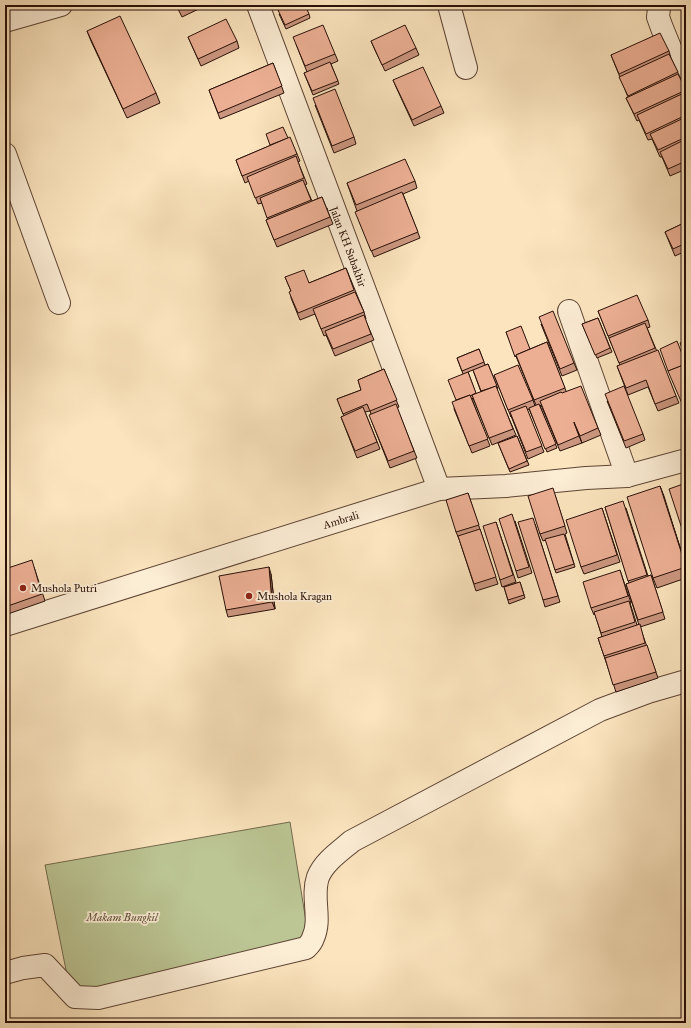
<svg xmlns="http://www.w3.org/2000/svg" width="691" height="1028" viewBox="0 0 691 1028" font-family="'IM FELL Great Primer',serif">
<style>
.green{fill:#bcc594;stroke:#726a4d}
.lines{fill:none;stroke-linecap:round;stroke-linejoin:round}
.minor-casing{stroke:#5d4434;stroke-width:24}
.minor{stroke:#fcedd5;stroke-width:22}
.wall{fill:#cb967f;stroke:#280f06;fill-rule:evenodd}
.shaded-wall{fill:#a57a68;stroke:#280f06}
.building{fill:#ecaf94;stroke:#280f06}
.poi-dot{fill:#8f2418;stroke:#fcedd5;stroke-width:1.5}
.labels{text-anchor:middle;stroke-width:3.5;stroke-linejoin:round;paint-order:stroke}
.street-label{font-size:11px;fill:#280f06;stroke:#fcedd5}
.poi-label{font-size:11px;fill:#280f06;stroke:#fcedd5;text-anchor:start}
.park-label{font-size:11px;font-style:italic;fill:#5c4f38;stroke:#fcedd5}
</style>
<rect width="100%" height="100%" fill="#fbe4be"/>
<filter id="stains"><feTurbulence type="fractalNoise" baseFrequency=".005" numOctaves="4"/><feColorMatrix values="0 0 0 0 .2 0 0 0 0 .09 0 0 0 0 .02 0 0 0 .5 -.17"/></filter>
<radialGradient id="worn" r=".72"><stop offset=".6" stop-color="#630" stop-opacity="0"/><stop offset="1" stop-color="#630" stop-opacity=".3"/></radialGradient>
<!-- green -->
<path class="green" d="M 290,822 L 309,940 L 83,990 L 67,975 L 45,865 Z"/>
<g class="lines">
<defs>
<g id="minor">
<path id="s1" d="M 258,5 L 439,489"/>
<path d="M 449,5 L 466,68"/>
<path d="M 660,5 L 659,8 L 658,17 L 662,28 L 686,87"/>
<path d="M 5,21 L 61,5"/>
<path d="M 5,154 L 59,303"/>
<path d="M 569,311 L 627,476"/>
<path id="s2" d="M 5,625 L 439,489 L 506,486 L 586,478 L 627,476 L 686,460"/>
<path d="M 5,973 L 23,968 L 45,965 L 75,997 L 98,998 L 306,948 C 309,945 312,942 313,938 C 322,919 311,897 318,877 C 324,862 339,852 352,841 L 600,710 L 648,692 L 686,681"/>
</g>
</defs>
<!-- minor casing -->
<use href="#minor" class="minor-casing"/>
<!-- minor -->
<use href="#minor" class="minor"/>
</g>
<!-- wall -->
<g class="wall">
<path d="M 176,5 L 207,5 L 182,17 Z"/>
<path d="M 279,14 L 309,14 L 310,18 L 286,29 Z"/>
<path d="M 87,31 L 156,93 L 160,103 L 127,118 L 91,41 Z"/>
<path d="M 188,37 L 237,41 L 239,48 L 201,66 Z"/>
<path d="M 371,41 L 416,48 L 419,55 L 385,71 L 374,48 Z"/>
<path d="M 296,44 L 335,54 L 338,61 L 331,64 L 339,84 L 313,95 L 304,73 L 307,72 Z"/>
<path d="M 669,51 L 671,58 L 686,90 L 686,169 L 670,176 L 662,157 L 660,157 L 652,139 L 648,140 L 639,120 L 637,121 L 629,104 L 626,98 L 628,97 L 611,55 Z"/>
<path d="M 273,63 L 284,93 L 220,119 L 209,90 Z"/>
<path d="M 393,80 L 441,106 L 444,113 L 414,126 L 396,87 Z"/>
<path d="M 315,105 L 354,137 L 356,144 L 334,153 Z"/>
<path d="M 288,138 L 297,154 L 300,161 L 298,162 L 307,184 L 305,185 L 312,201 L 322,197 L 333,224 L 277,247 L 266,220 L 268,219 L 262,203 L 258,204 L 249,181 L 245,183 L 236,160 Z"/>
<path d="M 415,181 L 417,188 L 403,194 L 420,238 L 374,257 L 358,218 L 357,211 L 347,183 Z"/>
<path d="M 686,222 L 686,251 L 675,256 L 665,232 Z"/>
<path d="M 346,268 L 364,312 L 366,319 L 365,319 L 374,340 L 335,356 L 326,335 L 324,336 L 315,314 L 300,320 L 291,298 L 291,291 L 285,277 L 309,283 Z"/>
<path d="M 598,311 L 648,320 L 650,327 L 647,328 L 679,403 L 658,411 L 648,387 L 628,395 L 617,366 L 620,365 Z"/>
<path d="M 598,318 L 612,352 L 597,358 L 582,324 Z"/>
<path d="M 541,324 L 574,363 L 577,370 L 562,376 Z"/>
<path d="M 506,332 L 530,349 L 547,342 L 566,391 L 598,428 L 601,435 L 582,443 L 577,429 L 576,429 L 582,443 L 560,451 L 541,405 L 540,406 L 557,448 L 547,452 L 529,409 L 527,410 L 544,452 L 528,459 L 511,416 L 511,417 L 494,375 L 533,400 L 535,406 L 536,405 Z"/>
<path d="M 479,349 L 485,365 L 488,364 L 498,389 L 497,390 L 516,435 L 492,445 L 473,398 L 472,399 L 490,446 L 472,453 L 454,409 L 463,374 L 457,358 ZM 473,370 L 481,392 L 476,394 L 468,372 Z"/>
<path d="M 384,369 L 399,407 L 397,408 L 417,458 L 390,468 L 372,422 L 371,414 L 370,411 L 365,412 L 380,449 L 357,458 L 341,417 L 344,416 L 337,399 L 361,390 L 358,380 Z"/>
<path d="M 607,401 L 643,434 L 645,440 L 626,448 Z"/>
<path d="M 517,436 L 529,465 L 510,472 L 498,443 Z"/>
<path d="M 660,486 L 686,565 L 686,578 L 657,588 L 653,578 Z"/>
<path d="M 468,493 L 498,584 L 476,591 L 459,539 L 456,532 Z"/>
<path d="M 555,495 L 567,533 L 565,534 L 575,567 L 556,573 L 546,540 L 543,541 L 540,534 Z"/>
<path d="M 605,507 L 626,508 L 648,576 L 651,575 L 665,619 L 640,627 L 658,678 L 616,692 L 598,638 L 602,637 L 595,614 L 594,615 L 591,608 L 620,570 L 631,603 L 630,603 L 637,625 L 639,625 L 626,584 L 629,583 Z"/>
<path d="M 602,508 L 620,562 L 584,574 L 581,567 Z"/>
<path d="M 515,521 L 532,573 L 518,578 L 516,571 Z"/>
<path d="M 496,522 L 516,582 L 502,587 L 500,580 Z"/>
<path d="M 535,524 L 560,602 L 545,607 L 543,600 Z"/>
<path d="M 34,567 L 45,601 L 5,615 L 5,569 Z"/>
<path d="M 271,574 L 275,609 L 228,617 L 226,610 Z"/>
<path d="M 520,582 L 525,598 L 509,604 L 504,587 Z"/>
</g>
<!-- shaded-wall -->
<g class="shaded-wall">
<path d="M 660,486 L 664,496 L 686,567 Z"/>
<path d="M 269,567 L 271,574 L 275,609 L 272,602 Z"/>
</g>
<!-- building -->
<g class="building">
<path d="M 177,5 L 190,5 L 179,10 Z"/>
<path d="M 288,5 L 305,5 L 309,14 L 285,25 L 278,10 Z"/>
<path d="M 120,16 L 156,93 L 123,109 L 87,31 Z"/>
<path d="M 226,19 L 237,41 L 198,59 L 188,37 Z"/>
<path d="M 323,25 L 335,54 L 305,66 L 293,37 Z"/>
<path d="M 405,25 L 416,48 L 382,65 L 371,41 Z"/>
<path d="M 660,33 L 669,51 L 619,74 L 611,55 Z"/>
<path d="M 669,54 L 678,72 L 628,96 L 619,77 Z"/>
<path d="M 330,62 L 338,81 L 312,91 L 304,73 Z"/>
<path d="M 273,63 L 282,86 L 218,113 L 209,90 Z"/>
<path d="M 423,67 L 441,106 L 412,120 L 393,80 Z"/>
<path d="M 678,74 L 686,90 L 634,114 L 626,98 Z"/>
<path d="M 335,89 L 354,137 L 332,146 L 313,98 Z"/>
<path d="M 686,92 L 686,115 L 646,134 L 637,115 Z"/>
<path d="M 686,117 L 686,137 L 658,150 L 650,134 Z"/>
<path d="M 283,127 L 288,138 L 270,145 L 266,134 Z"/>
<path d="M 290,137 L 297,154 L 242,176 L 236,160 Z"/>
<path d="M 686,139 L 686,161 L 668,169 L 660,152 Z"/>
<path d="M 296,156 L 304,178 L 255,198 L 247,177 Z"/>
<path d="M 405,159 L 415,181 L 356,205 L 347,183 Z"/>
<path d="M 303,180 L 311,200 L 267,218 L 260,198 Z"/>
<path d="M 402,192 L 418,232 L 371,251 L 355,212 Z"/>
<path d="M 322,197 L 330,217 L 274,240 L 266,220 Z"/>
<path d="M 686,222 L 686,243 L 673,249 L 665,232 Z"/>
<path d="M 346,268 L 354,290 L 298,313 L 289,292 L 291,291 L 285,277 L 304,270 L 309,283 Z"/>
<path d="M 355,292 L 364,312 L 321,329 L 313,309 Z"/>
<path d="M 637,295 L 648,320 L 608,336 L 598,311 Z"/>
<path d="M 553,311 L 574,363 L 560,369 L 539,317 Z"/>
<path d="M 364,315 L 371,334 L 333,349 L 325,331 Z"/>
<path d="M 598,318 L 610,348 L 595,355 L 582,324 Z"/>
<path d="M 645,323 L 655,348 L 619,363 L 609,338 Z"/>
<path d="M 521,326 L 530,349 L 516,355 L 516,356 L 515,357 L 506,332 Z"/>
<path d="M 686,340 L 686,357 L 680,343 Z"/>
<path d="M 677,341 L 686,364 L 668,371 L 660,349 Z"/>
<path d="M 547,342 L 565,388 L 534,400 L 516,355 Z"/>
<path d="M 479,349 L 484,362 L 462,371 L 457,358 Z"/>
<path d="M 658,350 L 676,396 L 655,404 L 646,380 L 626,388 L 617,366 Z"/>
<path d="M 488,364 L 497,386 L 481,391 L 473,370 Z"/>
<path d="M 686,364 L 686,413 L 668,371 Z"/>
<path d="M 518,365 L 533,400 L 508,410 L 494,375 Z"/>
<path d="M 384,369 L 397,400 L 370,411 L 367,404 L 343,414 L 337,399 L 361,390 L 358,380 Z"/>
<path d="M 468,372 L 476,393 L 470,396 L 470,395 L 456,400 L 448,380 Z"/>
<path d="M 496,386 L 513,429 L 489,438 L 472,395 Z"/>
<path d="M 581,386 L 598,428 L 580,436 L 574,422 L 574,423 L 579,436 L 558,445 L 540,401 L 561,392 L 562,393 Z"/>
<path d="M 624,386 L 643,434 L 624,441 L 605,394 Z"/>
<path d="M 470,395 L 488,439 L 469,446 L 452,402 Z"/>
<path d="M 396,404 L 414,451 L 388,461 L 369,415 Z"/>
<path d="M 539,404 L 556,444 L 545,449 L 529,408 Z"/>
<path d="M 526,406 L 542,446 L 526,452 L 510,412 Z"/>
<path d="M 363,407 L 377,442 L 355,451 L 341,417 Z"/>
<path d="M 517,436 L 527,461 L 509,469 L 498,443 Z"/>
<path d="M 686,483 L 686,541 L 669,489 Z"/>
<path d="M 660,486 L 686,567 L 653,578 L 627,497 Z"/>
<path d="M 553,488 L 565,526 L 540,534 L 528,496 Z"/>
<path d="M 468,493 L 479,525 L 456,532 L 446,500 Z"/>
<path d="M 623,501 L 647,575 L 628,581 L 605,507 Z"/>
<path d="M 602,508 L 617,555 L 581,567 L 566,520 Z"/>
<path d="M 512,514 L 529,567 L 516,571 L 499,519 Z"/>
<path d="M 533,518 L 558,596 L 543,600 L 518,522 Z"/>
<path d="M 496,522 L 513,575 L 500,580 L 483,526 Z"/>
<path d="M 480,529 L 496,577 L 474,584 L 458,536 Z"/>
<path d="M 564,534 L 574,564 L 555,570 L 545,539 Z"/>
<path d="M 32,560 L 42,594 L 5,607 L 5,569 Z"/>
<path d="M 269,567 L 272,602 L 226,610 L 219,576 Z"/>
<path d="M 620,570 L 628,596 L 591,608 L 583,582 Z"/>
<path d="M 651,575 L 663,612 L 638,620 L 626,584 Z"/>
<path d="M 520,582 L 524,595 L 508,600 L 504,587 Z"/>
<path d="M 629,601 L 635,622 L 601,633 L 594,612 Z"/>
<path d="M 640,624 L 645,643 L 604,656 L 598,638 Z"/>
<path d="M 647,645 L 656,672 L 613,685 L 605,658 Z"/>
</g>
<!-- markers -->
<g class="poi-dot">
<circle cx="23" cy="588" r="4"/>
<circle cx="249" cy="596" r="4"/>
</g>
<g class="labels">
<!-- street labels -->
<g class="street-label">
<text dy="4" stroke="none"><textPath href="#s1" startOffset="258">Jalan KH Subakhir</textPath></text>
<text dy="4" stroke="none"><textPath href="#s2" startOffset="352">Ambrali</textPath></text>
</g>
<!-- poi labels -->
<g class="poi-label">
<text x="31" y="592">Mushola Putri</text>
<text x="257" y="600">Mushola Kragan</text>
</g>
<!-- park labels -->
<g class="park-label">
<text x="122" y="921">Makam Bungkil</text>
</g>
</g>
<!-- margin -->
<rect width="691" height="1028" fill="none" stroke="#fbe4be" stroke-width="20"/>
<rect x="6" y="6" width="679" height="1016" fill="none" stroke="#280f06" stroke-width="2"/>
<rect x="10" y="10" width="671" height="1008" fill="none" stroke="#280f06"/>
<rect width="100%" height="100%" filter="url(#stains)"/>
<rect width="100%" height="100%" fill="url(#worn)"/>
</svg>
